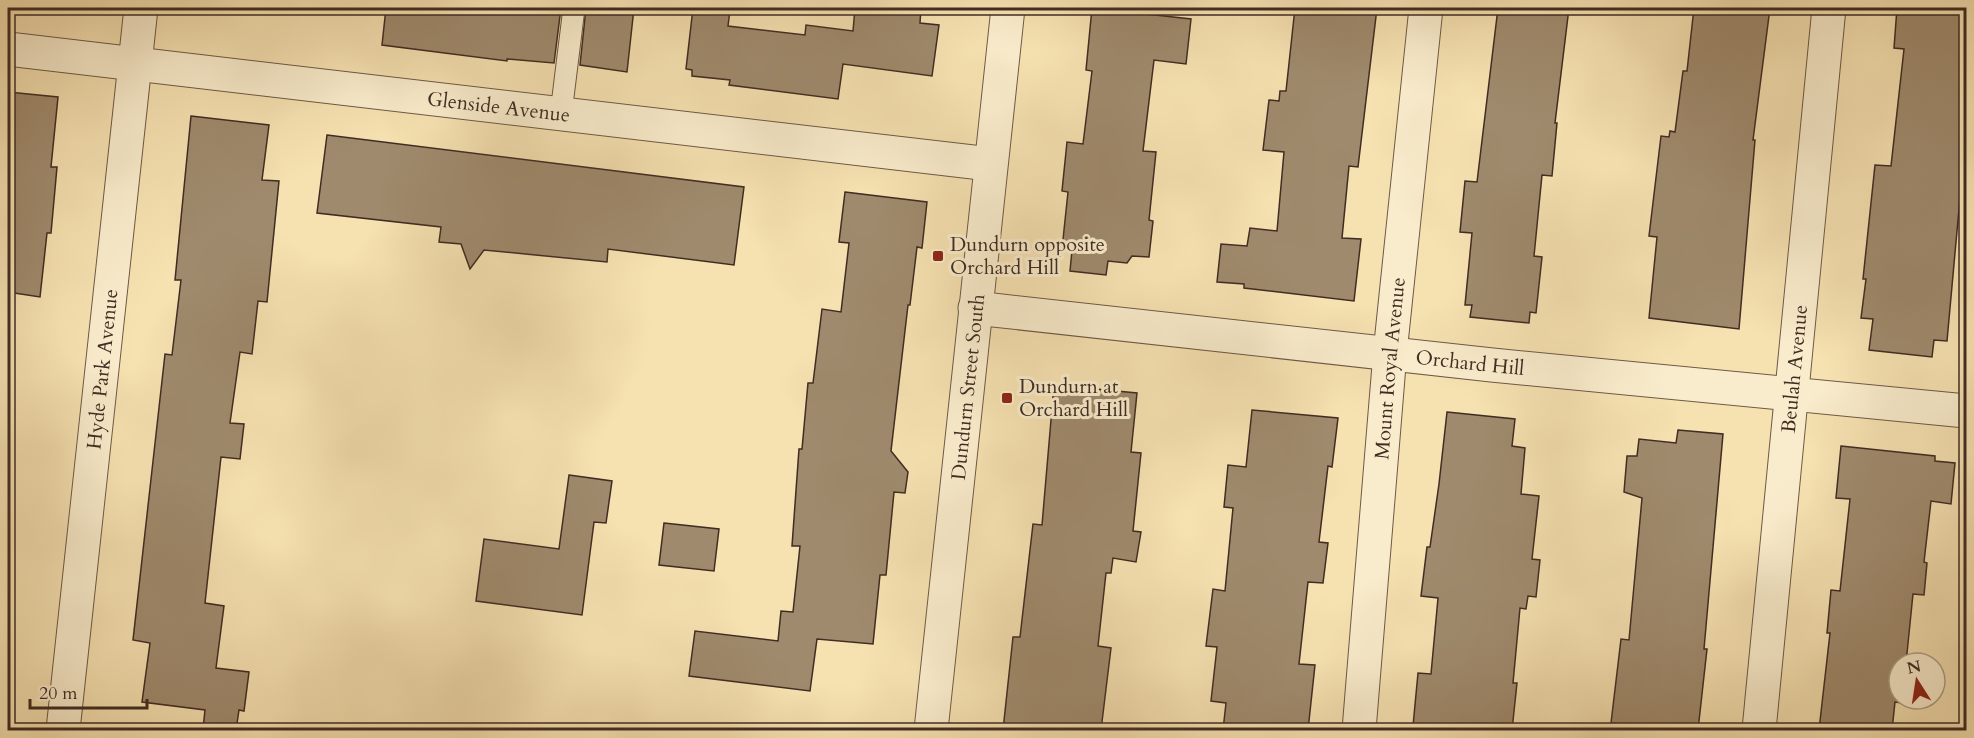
<svg xmlns="http://www.w3.org/2000/svg" width="1974" height="738" viewBox="0 0 1974 738" font-family="Cardo,serif">
<style>
.building{fill:#9f8a6d;stroke:#402c23;stroke-width:1.5}
.lines{fill:none;stroke-linecap:round;stroke-linejoin:round}
.service-casing{stroke:#6e5946;stroke-width:23}
.minor-casing{stroke:#6e5946;stroke-width:35}
.service{stroke:#f9eccc;stroke-width:21}
.minor{stroke:#f9eccc;stroke-width:33}
.poi-dot{fill:#8f2418;stroke:#f9eccc;stroke-width:2}
.labels{text-anchor:middle;stroke-width:6;stroke-linejoin:round;paint-order:stroke}
.street-label{font-size:20px;fill:#402c23;stroke:#f9eccc}
.poi-label{font-size:20px;fill:#402c23;stroke:#f9eccc;text-anchor:start}
</style>
<rect width="100%" height="100%" fill="#f6e1b1"/>
<filter id="stains"><feTurbulence type="fractalNoise" baseFrequency=".00333" numOctaves="4"/><feColorMatrix values="0 0 0 0 .2 0 0 0 0 .09 0 0 0 0 .02 0 0 0 .5 -.17"/></filter>
<radialGradient id="worn" r=".72"><stop offset=".6" stop-color="#630" stop-opacity="0"/><stop offset="1" stop-color="#630" stop-opacity=".3"/></radialGradient>
<!-- building -->
<g class="building">
<path d="M 386,8 L 561,8 L 554,63 L 507,59 L 507,61 L 382,45 Z"/>
<path d="M 586,8 L 634,8 L 627,72 L 580,65 Z"/>
<path d="M 693,8 L 730,10 L 728,26 L 805,35 L 806,25 L 853,31 L 855,8 L 921,8 L 920,23 L 939,25 L 932,76 L 843,64 L 838,99 L 729,85 L 730,80 L 692,76 L 692,70 L 686,69 Z"/>
<path d="M 1092,8 L 1191,19 L 1186,64 L 1154,60 L 1143,151 L 1156,152 L 1149,220 L 1153,221 L 1149,257 L 1132,256 L 1127,263 L 1108,261 L 1106,275 L 1070,271 L 1072,250 L 1062,249 L 1068,192 L 1062,191 L 1067,142 L 1083,144 L 1092,71 L 1086,70 Z"/>
<path d="M 1295,8 L 1377,8 L 1358,167 L 1349,166 L 1342,238 L 1361,239 L 1354,301 L 1244,288 L 1244,284 L 1217,282 L 1221,244 L 1247,246 L 1250,228 L 1277,231 L 1284,152 L 1263,150 L 1269,100 L 1279,101 L 1280,91 L 1286,91 Z"/>
<path d="M 1498,8 L 1569,8 L 1555,123 L 1557,123 L 1552,176 L 1542,175 L 1534,256 L 1542,257 L 1536,313 L 1530,312 L 1529,323 L 1470,317 L 1472,305 L 1465,305 L 1472,233 L 1460,232 L 1465,181 L 1477,182 Z"/>
<path d="M 1694,8 L 1770,8 L 1753,140 L 1755,140 L 1739,329 L 1649,318 L 1657,237 L 1649,236 L 1661,136 L 1669,137 L 1670,131 L 1675,132 L 1683,71 L 1687,71 Z"/>
<path d="M 1897,8 L 1966,8 L 1966,199 L 1960,198 L 1947,341 L 1934,340 L 1932,357 L 1869,350 L 1873,319 L 1861,318 L 1866,279 L 1863,279 L 1875,165 L 1891,166 L 1904,49 L 1894,48 Z"/>
<path d="M 8,92 L 58,97 L 51,167 L 57,167 L 51,233 L 47,233 L 40,297 L 8,292 Z"/>
<path d="M 191,116 L 269,125 L 262,180 L 279,181 L 267,302 L 258,301 L 252,354 L 240,352 L 230,423 L 244,424 L 240,459 L 221,457 L 205,603 L 224,606 L 216,668 L 249,672 L 244,711 L 239,710 L 236,730 L 203,729 L 205,710 L 142,702 L 150,643 L 133,640 L 165,354 L 172,355 L 181,280 L 175,280 Z"/>
<path d="M 327,135 L 744,187 L 734,265 L 608,249 L 607,262 L 484,250 L 470,269 L 461,244 L 439,242 L 441,227 L 317,213 Z"/>
<path d="M 845,192 L 927,202 L 922,248 L 917,247 L 910,305 L 908,305 L 891,451 L 908,472 L 905,493 L 894,492 L 886,575 L 880,575 L 873,644 L 817,639 L 810,691 L 689,676 L 695,631 L 778,641 L 781,611 L 793,612 L 800,546 L 792,546 L 799,449 L 802,449 L 808,383 L 813,383 L 822,309 L 841,312 L 849,243 L 839,242 Z"/>
<path d="M 1054,385 L 1137,393 L 1131,452 L 1141,453 L 1133,531 L 1141,532 L 1136,562 L 1113,558 L 1111,573 L 1106,573 L 1098,646 L 1111,648 L 1101,730 L 1003,730 L 1013,637 L 1020,637 L 1033,524 L 1042,525 Z"/>
<path d="M 1252,410 L 1338,418 L 1332,467 L 1328,466 L 1319,542 L 1328,543 L 1323,583 L 1308,582 L 1299,664 L 1315,665 L 1308,730 L 1223,730 L 1226,703 L 1211,701 L 1217,647 L 1206,646 L 1213,589 L 1225,591 L 1233,508 L 1224,507 L 1228,465 L 1246,467 Z"/>
<path d="M 1447,412 L 1515,419 L 1512,446 L 1525,448 L 1521,494 L 1539,496 L 1532,559 L 1540,560 L 1536,597 L 1528,596 L 1526,609 L 1520,608 L 1513,683 L 1517,683 L 1512,730 L 1461,730 L 1413,726 L 1418,673 L 1431,674 L 1438,598 L 1421,596 L 1427,547 L 1430,547 L 1439,484 Z"/>
<path d="M 1678,430 L 1723,434 L 1704,649 L 1707,649 L 1698,730 L 1623,730 L 1624,724 L 1611,723 L 1621,639 L 1629,640 L 1642,498 L 1624,492 L 1627,456 L 1637,456 L 1639,439 L 1676,443 Z"/>
<path d="M 1841,446 L 1935,456 L 1935,461 L 1955,463 L 1951,504 L 1931,501 L 1924,562 L 1927,563 L 1924,595 L 1913,594 L 1906,663 L 1899,663 L 1899,699 L 1903,699 L 1902,703 L 1895,702 L 1892,730 L 1819,730 L 1830,633 L 1827,633 L 1831,590 L 1840,591 L 1850,499 L 1836,498 Z"/>
<path d="M 569,475 L 612,481 L 606,523 L 594,522 L 582,615 L 476,601 L 484,539 L 559,549 Z"/>
<path d="M 664,523 L 719,529 L 714,571 L 659,565 Z"/>
</g>
<g class="lines">
<defs>
<path id="service" d="M 561,113 L 574,8"/>
<g id="minor">
<path id="s1" d="M 8,49 L 990,164"/>
<path id="s2" d="M 975,308 L 1492,365 L 1966,411"/>
<path id="s3" d="M 63,730 L 141,8"/>
<path id="s4" d="M 931,730 L 1008,8"/>
<path id="s5" d="M 1359,730 L 1390,353 L 1426,8"/>
<path id="s6" d="M 1759,730 L 1829,8"/>
</g>
</defs>
<!-- service casing -->
<use href="#service" class="service-casing"/>
<!-- minor casing -->
<use href="#minor" class="minor-casing"/>
<!-- service -->
<use href="#service" class="service"/>
<!-- minor -->
<use href="#minor" class="minor"/>
</g>
<!-- markers -->
<g class="poi-dot">
<rect x="932" y="250" width="12" height="12" rx="3"/>
<rect x="1001" y="392" width="12" height="12" rx="3"/>
</g>
<g class="labels">
<!-- street labels -->
<g class="street-label">
<text dy="7" stroke="none"><textPath href="#s1" startOffset="494">Glenside Avenue</textPath></text>
<text dy="7" stroke="none"><textPath href="#s2" startOffset="498">Orchard Hill</textPath></text>
<text dy="7" stroke="none"><textPath href="#s3" startOffset="363">Hyde Park Avenue</textPath></text>
<text dy="7" stroke="none"><textPath href="#s5" startOffset="363">Mount Royal Avenue</textPath></text>
<text dy="7" stroke="none"><textPath href="#s6" startOffset="363">Beulah Avenue</textPath></text>
<text dy="7" stroke="none"><textPath href="#s4" startOffset="345">Dundurn Street South</textPath></text>
</g>
<!-- poi labels -->
<g class="poi-label">
<text x="950" y="251">Dundurn opposite<tspan x="950" dy="23">Orchard Hill</tspan></text>
<text x="1019" y="393">Dundurn at<tspan x="1019" dy="23">Orchard Hill</tspan></text>
</g>
</g>
<!-- margin -->
<rect width="1974" height="738" fill="none" stroke="#f6e1b1" stroke-width="30"/>
<rect x="9" y="9" width="1956" height="720" fill="none" stroke="#402c23" stroke-width="3"/>
<rect x="15" y="15" width="1944" height="708" fill="none" stroke="#402c23" stroke-width="1.5"/>
<!-- north arrow -->
<g transform="translate(1917 681) rotate(348)"><circle r="28" fill="#f9eccc" stroke="#af9f88" stroke-width="1.5"/>
<path d="M0-4.5L10 22L0 15L-10 22Z" fill="#8f2418"/>
<text y="-9" font-size="16" font-weight="bold" text-anchor="middle" fill="#402c23">N</text>
</g>
<!-- scale -->
<path d="M30 699v9h117v-9" fill="none" stroke="#402c23" stroke-width="3"/>
<text x="39" y="699" font-size="18" fill="#402c23" stroke="#f9eccc" stroke-width="4.5" paint-order="stroke">20 m</text>
<rect width="100%" height="100%" filter="url(#stains)"/>
<rect width="100%" height="100%" fill="url(#worn)"/>
</svg>
